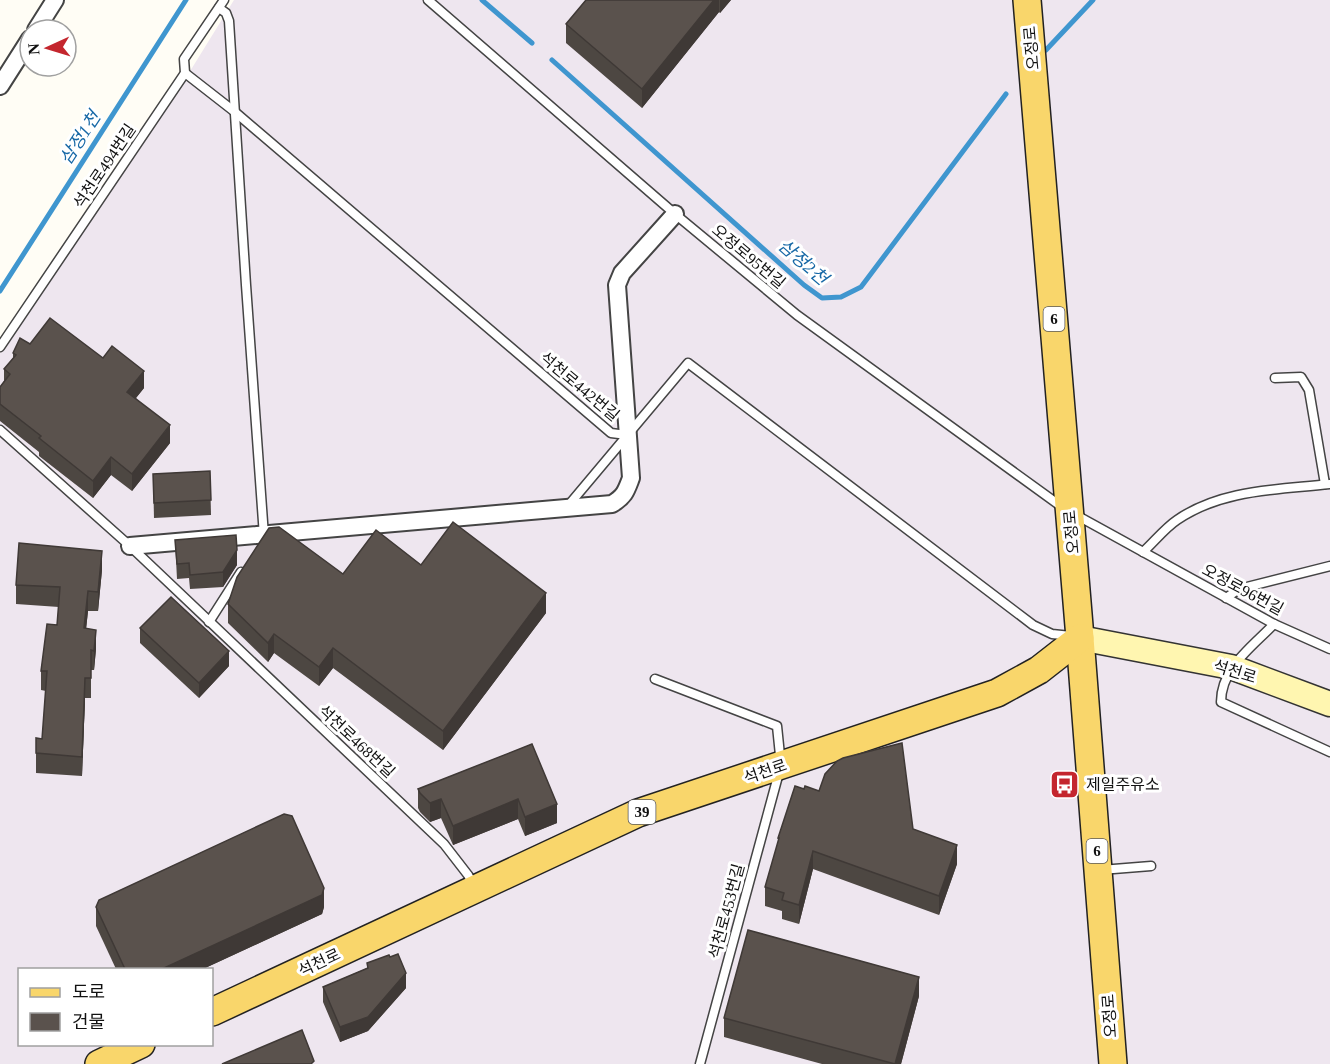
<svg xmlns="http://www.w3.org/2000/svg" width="1330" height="1064" viewBox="0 0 1330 1064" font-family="'Times New Roman','Noto Sans KR',serif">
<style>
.industrial{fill:#eee6ef;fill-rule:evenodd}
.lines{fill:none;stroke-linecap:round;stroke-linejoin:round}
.stream{stroke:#3f96cf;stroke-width:5}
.lane-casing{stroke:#444;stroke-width:11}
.street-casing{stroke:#444;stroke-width:20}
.secondary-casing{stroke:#333;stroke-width:27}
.primary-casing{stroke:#222;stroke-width:30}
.lane{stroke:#fff;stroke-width:8}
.street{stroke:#fff;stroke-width:16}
.secondary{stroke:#fff6b0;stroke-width:24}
.primary{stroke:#f9d66b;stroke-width:27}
.wall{fill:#4d4742}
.shaded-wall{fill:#3f3936}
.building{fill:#5a524d;stroke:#3f3936;stroke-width:1.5}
.labels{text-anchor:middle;stroke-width:6;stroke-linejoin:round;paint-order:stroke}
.shield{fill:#fff;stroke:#585858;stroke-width:1.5}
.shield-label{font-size:15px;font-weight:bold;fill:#111}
.street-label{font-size:16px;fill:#111;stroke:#fff}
.poi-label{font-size:16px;fill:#111;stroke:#fff;text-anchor:start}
.water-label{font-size:18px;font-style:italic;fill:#1768a6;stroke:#fff}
</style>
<rect width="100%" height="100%" fill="#fffdf5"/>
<!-- industrial -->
<path class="industrial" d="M 234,0 L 1330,0 L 1330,1064 L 0,1064 L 0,353 L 192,68 ZM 20,970 L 212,970 L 212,1044 L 20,1044 Z"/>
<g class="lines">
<!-- stream -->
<g class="stream">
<path d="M 482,0 L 532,43"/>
<path d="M 1046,50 L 1093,0"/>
<path d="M 552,60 L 804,285 L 822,298 L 841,297 L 861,287 L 1006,94"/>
<path d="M 0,291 L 186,0"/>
</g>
<defs>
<g id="lane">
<path d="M 428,0 L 675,214 L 797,315 L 1062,507"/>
<path d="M 219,8 L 226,13 L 229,21 L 246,285 L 264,536"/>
<path d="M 185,73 L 235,112 L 611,433 L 627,435"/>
<path d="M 0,347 L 185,73 L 184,59 L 224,0"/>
<path d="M 1275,378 L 1301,377 L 1309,390 L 1325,484"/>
<path d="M 0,430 L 130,546 L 444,844 L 468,875 L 474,886"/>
<path d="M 567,507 L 688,363 L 1033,625 L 1052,634 L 1071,636"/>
<path d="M 1076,515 L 1274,624 L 1330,649"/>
<path d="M 1143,552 C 1154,542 1165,528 1177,520 C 1222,489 1278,490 1330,484"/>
<path d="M 1226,598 L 1239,589 L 1330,566"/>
<path d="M 209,622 L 241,572"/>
<path d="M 1274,624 C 1252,647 1221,668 1221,702 L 1330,752"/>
<path d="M 655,679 L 777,726 L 781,765 L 700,1064"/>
<path d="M 1101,870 L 1151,866"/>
</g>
<g id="street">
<path d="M 36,30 L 55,0"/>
<path d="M 0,86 L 30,39"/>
<path d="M 130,546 L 612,504 C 625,496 626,491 631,478 L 617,285 L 622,273 L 675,214"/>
</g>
<path id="secondary" d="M 1080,638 L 1231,667 L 1330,704"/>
<g id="primary">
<path d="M 1027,0 L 1080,638 L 1113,1064"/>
<path d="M 212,1012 L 638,813 L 997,693 L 1039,670 L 1080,638"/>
<path d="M 99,1064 L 141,1044"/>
</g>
</defs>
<!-- lane casing -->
<use href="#lane" class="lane-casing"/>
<!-- street casing -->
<use href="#street" class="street-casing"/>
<!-- secondary casing -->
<use href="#secondary" class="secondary-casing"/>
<!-- primary casing -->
<use href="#primary" class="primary-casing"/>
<!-- lane -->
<use href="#lane" class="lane"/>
<!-- street -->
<use href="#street" class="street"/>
<!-- secondary -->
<use href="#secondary" class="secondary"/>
<!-- primary -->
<use href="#primary" class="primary"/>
</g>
<!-- wall -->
<g class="wall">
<path d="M 586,0 L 731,0 L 720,13 L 719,12 L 642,108 L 566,43 L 566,24 Z"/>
<path d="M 30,344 L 144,388 L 136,398 L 170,443 L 132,491 L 111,475 L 93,498 L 39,456 L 39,452 L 0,421 L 0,387 L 4,381 L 4,369 L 13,358 L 13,353 Z"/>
<path d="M 210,471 L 211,515 L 154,518 L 153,474 Z"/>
<path d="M 175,540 L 237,565 L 223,587 L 190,589 L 189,578 L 177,579 Z"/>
<path d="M 421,565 L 546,613 L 443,750 L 333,668 L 319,686 L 274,653 L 268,662 L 228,623 L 228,604 L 343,574 Z"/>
<path d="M 102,570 L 98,611 L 88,611 L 86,629 L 96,649 L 94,670 L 91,670 L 91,698 L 85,698 L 82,776 L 36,773 L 36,738 L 42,739 L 46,691 L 41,690 L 41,671 L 57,625 L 59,607 L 16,604 L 16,585 Z"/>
<path d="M 140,628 L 229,666 L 199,698 L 140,643 Z"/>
<path d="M 532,744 L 557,823 L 525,836 L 518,819 L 453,845 L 441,818 L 430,822 L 420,812 L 418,808 L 418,789 Z"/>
<path d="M 804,789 L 913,829 L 957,864 L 939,915 L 813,869 L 799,924 L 782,919 L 782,911 L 765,906 L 765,887 L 778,844 L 778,838 Z"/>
<path d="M 96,907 L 324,907 L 322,914 L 203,969 L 116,969 L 96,926 Z"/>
<path d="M 367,963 L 406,988 L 368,1031 L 340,1042 L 323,1002 L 323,987 L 367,968 Z"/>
<path d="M 919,996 L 901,1064 L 822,1064 L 724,1037 L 724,1018 Z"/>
</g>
<!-- shaded-wall -->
<g class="shaded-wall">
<path d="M 714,0 L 719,0 L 719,12 L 642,108 L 642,89 Z"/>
<path d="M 720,0 L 731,0 L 720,13 Z"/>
<path d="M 144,371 L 144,388 L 127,409 L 127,392 Z"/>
<path d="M 170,425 L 170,443 L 132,491 L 132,474 Z"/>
<path d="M 111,457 L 111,475 L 93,498 L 93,481 Z"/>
<path d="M 237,550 L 237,565 L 223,587 L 223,572 Z"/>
<path d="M 102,551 L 102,570 L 98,611 L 98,592 Z"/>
<path d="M 88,591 L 88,611 L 84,648 L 84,628 Z"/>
<path d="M 546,593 L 546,613 L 443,750 L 443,731 Z"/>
<path d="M 96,630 L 96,649 L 94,670 L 94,651 Z"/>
<path d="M 274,634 L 274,653 L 268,662 L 268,643 Z"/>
<path d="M 333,648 L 333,668 L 319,686 L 319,667 Z"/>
<path d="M 229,651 L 229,666 L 199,698 L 199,683 Z"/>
<path d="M 85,678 L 85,698 L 82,776 L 82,757 Z"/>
<path d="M 441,799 L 441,818 L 430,822 L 430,803 Z"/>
<path d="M 518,799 L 518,819 L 453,845 L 453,826 Z"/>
<path d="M 557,804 L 557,823 L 525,836 L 525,817 Z"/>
<path d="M 957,845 L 957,864 L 939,915 L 939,896 Z"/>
<path d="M 813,851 L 813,869 L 799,924 L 799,905 Z"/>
<path d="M 324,888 L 324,907 L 322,914 L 203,969 L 162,969 Z"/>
<path d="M 406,973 L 406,988 L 368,1031 L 340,1042 L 340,1027 Z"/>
<path d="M 919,977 L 919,996 L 901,1064 L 895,1064 Z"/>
</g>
<!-- building -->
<g class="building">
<path d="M 586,0 L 714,0 L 642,89 L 566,24 Z"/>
<path d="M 50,318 L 103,358 L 112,346 L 144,371 L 127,392 L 170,425 L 132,474 L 111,457 L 93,481 L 39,438 L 41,436 L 0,404 L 0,387 L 10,374 L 4,369 L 16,355 L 13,353 L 20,338 L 30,344 Z"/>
<path d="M 210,471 L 211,500 L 154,503 L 153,474 Z"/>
<path d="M 453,522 L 546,593 L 443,731 L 333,648 L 319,667 L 274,634 L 268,643 L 228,604 L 237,577 L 269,528 L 279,527 L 343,574 L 376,530 L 421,565 Z"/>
<path d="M 236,535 L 237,550 L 223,572 L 190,575 L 189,563 L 177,564 L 175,540 Z"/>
<path d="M 19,543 L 102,551 L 98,592 L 88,591 L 84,628 L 96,630 L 94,651 L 91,650 L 91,678 L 85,678 L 82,757 L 36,753 L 36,738 L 42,739 L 47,671 L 41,671 L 47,624 L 57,625 L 60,587 L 16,585 Z"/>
<path d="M 171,597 L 229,651 L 199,683 L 140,628 Z"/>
<path d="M 902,743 L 913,829 L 957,845 L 939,896 L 813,851 L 799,905 L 782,900 L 784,893 L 765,887 L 779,838 L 778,838 L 795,786 L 804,789 L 805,786 L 819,791 L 825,774 L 837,761 L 843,758 Z"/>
<path d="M 532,744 L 557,804 L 525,817 L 518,799 L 453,826 L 441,799 L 430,803 L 420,793 L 418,789 Z"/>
<path d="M 284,814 L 292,816 L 324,888 L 322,895 L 162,969 L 125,969 L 96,907 L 99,900 Z"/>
<path d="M 748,930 L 919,977 L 895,1064 L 724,1018 Z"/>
<path d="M 398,954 L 406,973 L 368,1017 L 340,1027 L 323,987 L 368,968 L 367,963 L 389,955 L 390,957 Z"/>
<path d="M 302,1030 L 314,1061 L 311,1064 L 222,1064 Z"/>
</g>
<!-- icons -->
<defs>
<symbol id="bus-square" viewBox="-11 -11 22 22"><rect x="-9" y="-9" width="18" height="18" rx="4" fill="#c4262e" stroke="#fff"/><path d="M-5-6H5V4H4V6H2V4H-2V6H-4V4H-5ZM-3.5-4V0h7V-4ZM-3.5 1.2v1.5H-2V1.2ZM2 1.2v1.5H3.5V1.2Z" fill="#fff"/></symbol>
</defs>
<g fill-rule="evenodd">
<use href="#bus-square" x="1048" y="768" width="33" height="33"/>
</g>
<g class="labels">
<!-- shield labels -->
<g class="shield">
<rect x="1043.5" y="307" width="21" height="24" rx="4.5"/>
<rect x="628.5" y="800" width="27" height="24" rx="4.5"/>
<rect x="1086.5" y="839" width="21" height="24" rx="4.5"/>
</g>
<g class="shield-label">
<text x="1054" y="324">6</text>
<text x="642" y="817">39</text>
<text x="1097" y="856">6</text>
</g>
<!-- street labels -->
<g class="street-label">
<text transform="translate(1031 48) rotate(-95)" y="6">오정로</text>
<text transform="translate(104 166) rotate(-56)" y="6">석천로494번길</text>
<text transform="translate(749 256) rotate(40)" y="6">오정로95번길</text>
<text transform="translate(580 386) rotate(40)" y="6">석천로442번길</text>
<text transform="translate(1071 532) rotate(-95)" y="6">오정로</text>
<text transform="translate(1243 589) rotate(28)" y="6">오정로96번길</text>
<text transform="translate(1235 671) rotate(17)" y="6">석천로</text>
<text transform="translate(357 741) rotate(43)" y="6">석천로468번길</text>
<text transform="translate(765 771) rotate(-19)" y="6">석천로</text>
<text transform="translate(726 911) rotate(-75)" y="6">석천로453번길</text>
<text transform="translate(319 962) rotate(-25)" y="6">석천로</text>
<text transform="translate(1109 1016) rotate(-94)" y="6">오정로</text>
</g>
<!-- poi labels -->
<g class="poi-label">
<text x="1086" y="790">제일주유소</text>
</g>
<!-- water labels -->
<g class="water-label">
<text transform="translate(80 138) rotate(-57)" y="6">삼정1천</text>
<text transform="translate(803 262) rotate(41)" y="6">삼정2천</text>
</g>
</g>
<!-- legend -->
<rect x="18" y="968" width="195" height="78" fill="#ffffff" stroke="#a0a0a0" stroke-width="1.5"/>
<rect x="30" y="988" width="30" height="9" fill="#f9d66b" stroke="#a0a0a0" stroke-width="1.5"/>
<text x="72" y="998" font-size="18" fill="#111111">도로</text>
<rect x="30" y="1013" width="30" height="18" fill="#5a524d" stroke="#a0a0a0" stroke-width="1.5"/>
<text x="72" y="1028" font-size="18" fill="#111111">건물</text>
<!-- north arrow -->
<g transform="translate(48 48) rotate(266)"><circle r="28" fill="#ffffff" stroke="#a0a0a0" stroke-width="1.5"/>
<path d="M0-4.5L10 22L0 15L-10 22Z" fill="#c4262e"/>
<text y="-9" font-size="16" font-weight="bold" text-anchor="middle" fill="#111111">N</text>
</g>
</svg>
